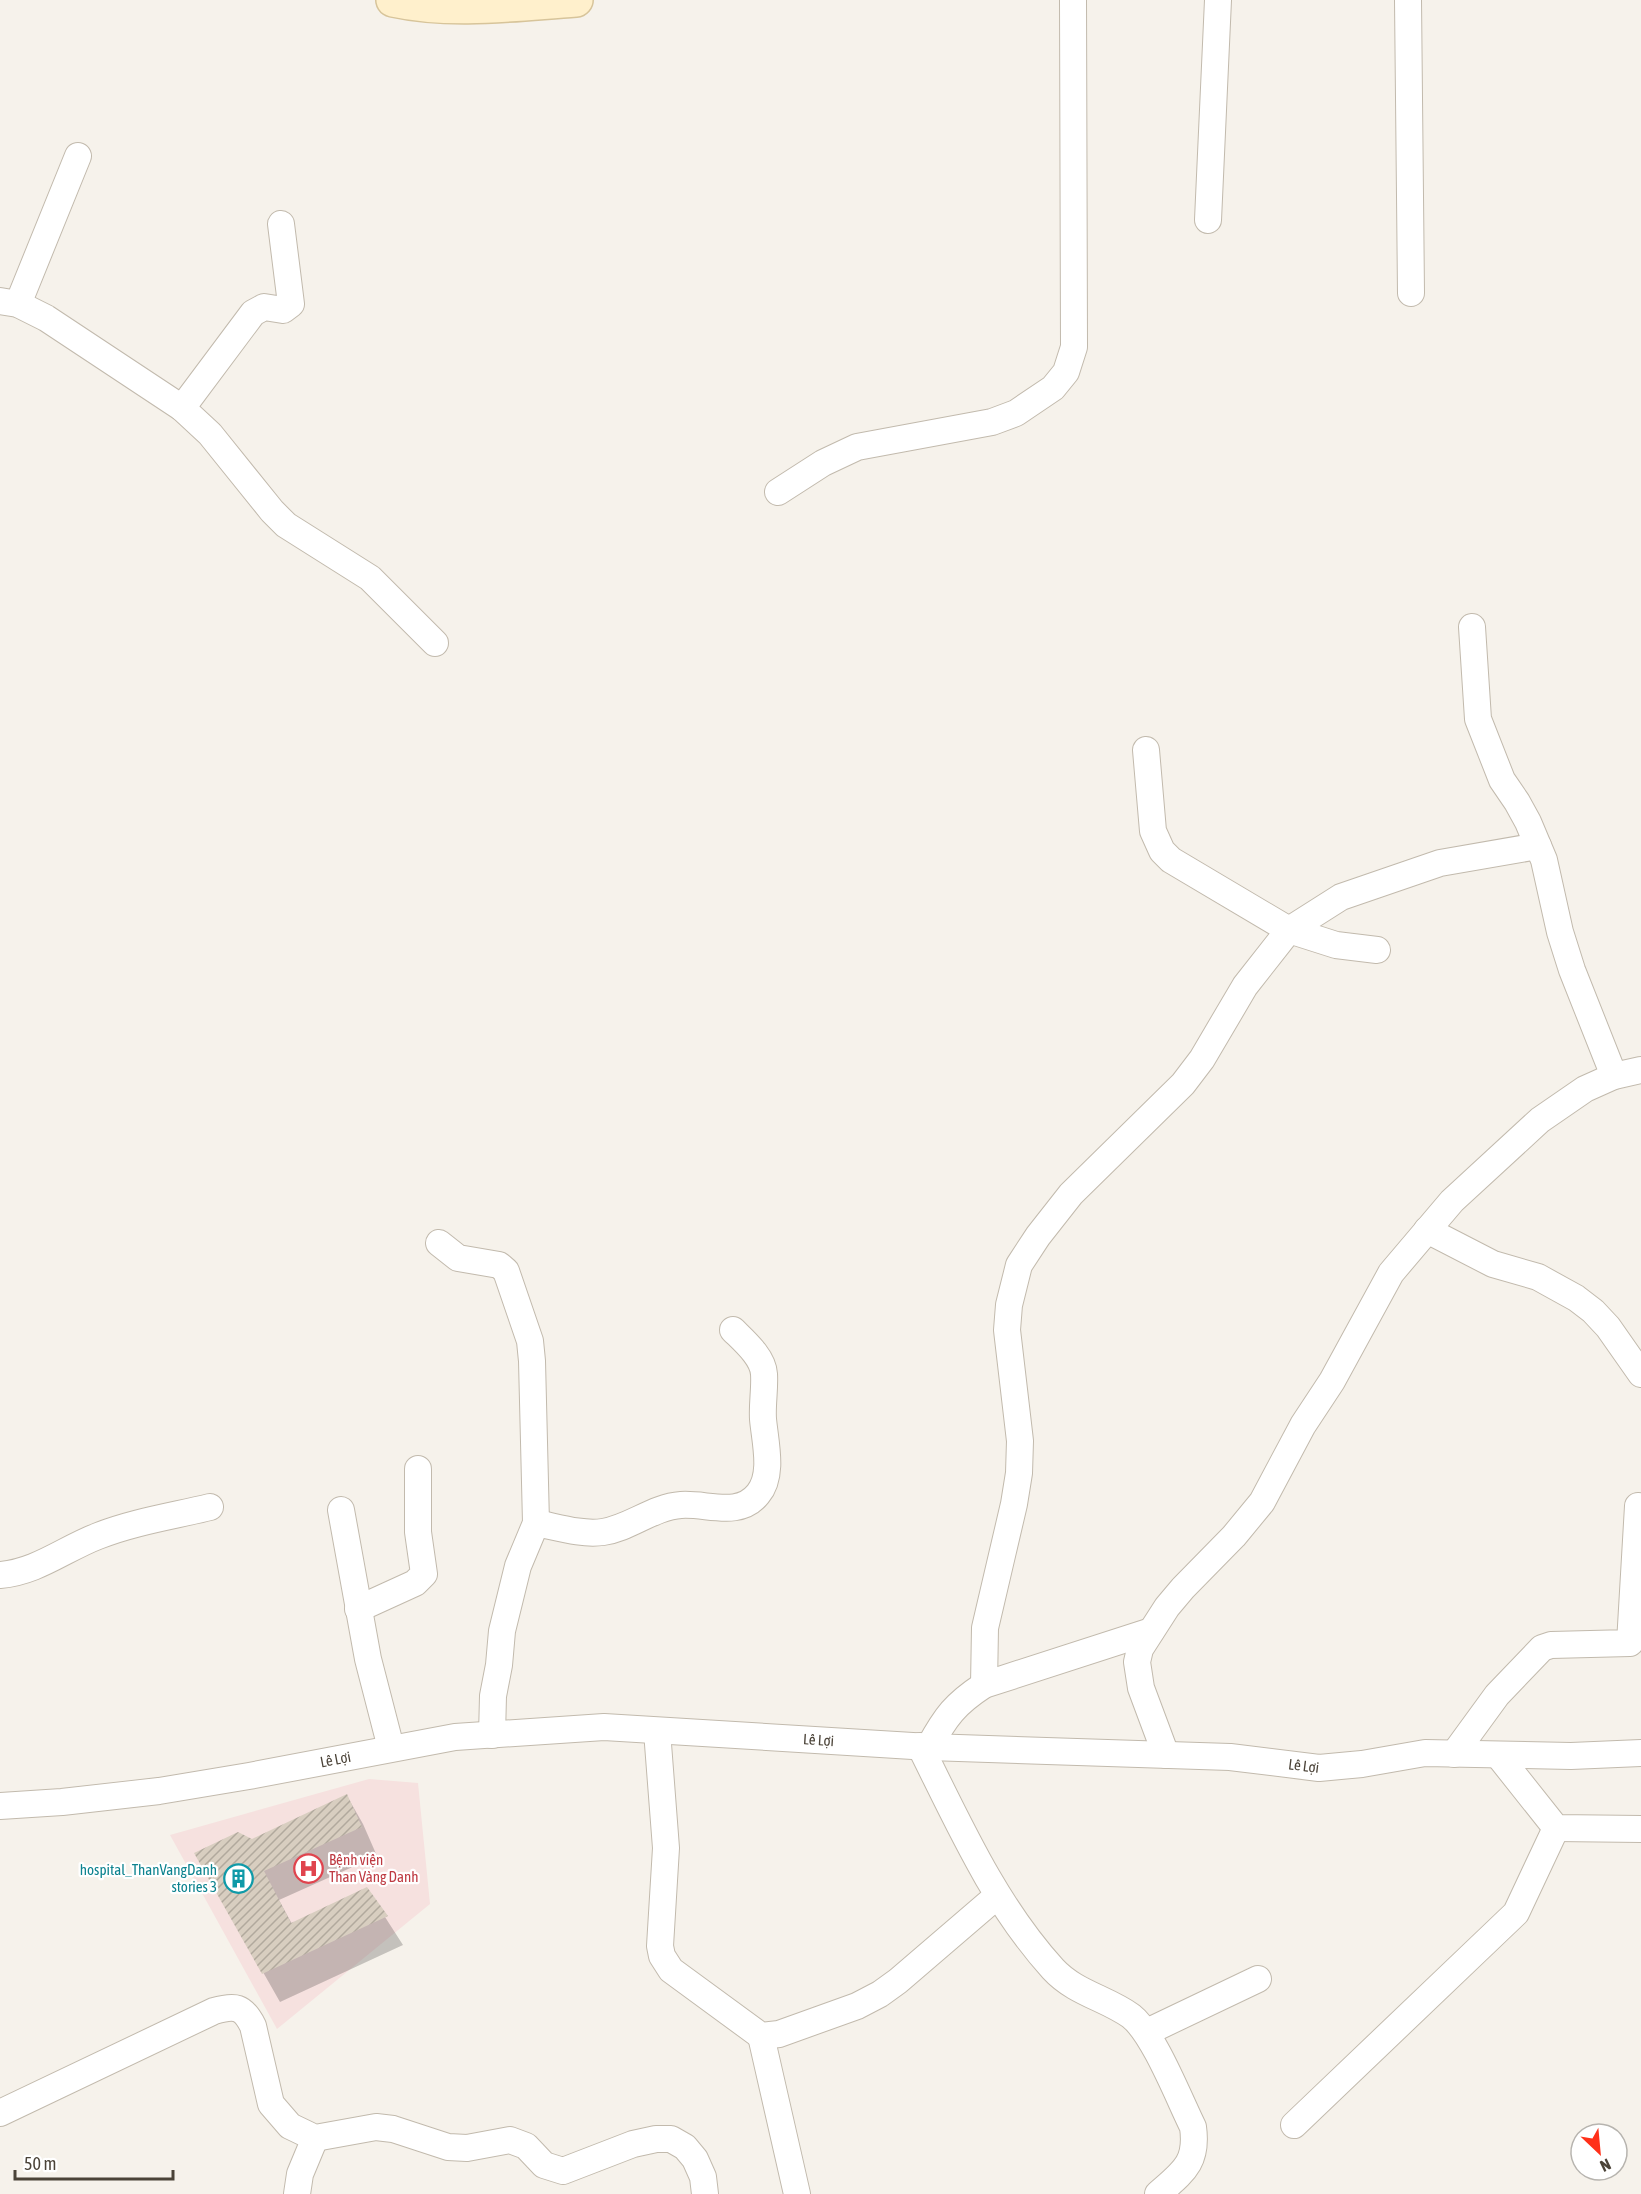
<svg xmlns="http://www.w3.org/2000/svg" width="1641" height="2194" viewBox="0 0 1641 2194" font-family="'Asap Condensed',sans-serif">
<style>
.medical{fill:#f6e1df}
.shadow{fill:#0003}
.building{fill:url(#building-hatch)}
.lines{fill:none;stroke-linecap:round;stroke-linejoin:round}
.minor-casing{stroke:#c2baad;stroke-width:28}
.secondary-casing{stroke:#d7c49a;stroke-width:36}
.minor{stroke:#fff;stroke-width:26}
.secondary{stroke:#fff0cc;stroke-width:33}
.labels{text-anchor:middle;stroke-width:4.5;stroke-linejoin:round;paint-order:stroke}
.street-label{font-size:15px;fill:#4b4338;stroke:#fff}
.health-label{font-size:15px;fill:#be3a42;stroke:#fff;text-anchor:start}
.culture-label{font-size:15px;fill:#0d838f;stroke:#fff;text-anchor:end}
</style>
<defs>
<pattern id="building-hatch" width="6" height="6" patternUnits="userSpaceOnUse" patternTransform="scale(1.5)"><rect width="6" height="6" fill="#d8cec0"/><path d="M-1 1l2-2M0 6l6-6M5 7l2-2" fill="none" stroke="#b1a99d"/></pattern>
</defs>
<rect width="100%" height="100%" fill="#f6f2eb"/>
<!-- medical -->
<path class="medical" d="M 369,1779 L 418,1783 L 430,1904 L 277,2029 L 170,1835 Z"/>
<!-- shadow -->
<path class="shadow" d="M 347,1796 L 363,1824 L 377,1856 L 279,1900 L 292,1924 L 367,1889 L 403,1945 L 280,2002 L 196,1854 L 252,1840 Z"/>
<!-- building -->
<path class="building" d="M 347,1794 L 362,1827 L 264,1871 L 291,1923 L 367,1887 L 388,1916 L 262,1974 L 194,1853 L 238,1832 L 252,1839 Z"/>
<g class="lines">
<defs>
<g id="minor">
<path d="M 1408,0 L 1411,293"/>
<path d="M 1208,220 L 1218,0"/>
<path d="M 0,301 L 18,304 L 46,318 L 182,408 L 210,434 L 272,511 L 286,525 L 370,578 L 435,643"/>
<path d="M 18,304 L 78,156"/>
<path d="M 182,408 L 253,313 L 264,307 L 283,310 L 291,304 L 281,224"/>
<path d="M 778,492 L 823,463 L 857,447 L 992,422 L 1016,413 L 1053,388 L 1066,372 L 1074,347 L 1073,0"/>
<path d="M 1472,627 L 1478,719 L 1502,780 L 1517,802 L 1528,822 L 1544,860 L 1560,932 L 1572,970 L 1614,1076"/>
<path d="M 1146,750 L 1153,831 L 1162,851 L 1171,860 L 1289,930 L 1336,945 L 1377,950"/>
<path d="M 1427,1230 L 1493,1264 L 1538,1277 L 1576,1298 L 1593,1311 L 1608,1327 L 1641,1374"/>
<path d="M 439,1243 L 458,1258 L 499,1265 L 506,1271 L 530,1341 L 532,1361 L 536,1523 L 518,1566 L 502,1631 L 499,1665 L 493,1696 L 492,1735"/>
<path d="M 341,1510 L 368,1659 L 391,1748"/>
<path d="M 536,1523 C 557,1527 581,1535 603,1532 C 630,1528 653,1507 681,1505 C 707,1503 739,1518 758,1494 C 774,1475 765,1442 763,1419 C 762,1404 765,1389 764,1374 C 763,1357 744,1341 733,1330"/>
<path d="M 0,1575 C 37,1572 64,1549 98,1536 C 133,1522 173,1516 210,1507"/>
<path d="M 358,1609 L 415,1583 L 424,1574 L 418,1532 L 418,1469"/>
<path d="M 984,1685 L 985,1628 L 1014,1504 L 1019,1473 L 1020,1441 L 1007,1330 L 1009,1305 L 1019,1265 L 1038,1236 L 1071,1194 L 1183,1084 L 1202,1059 L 1245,986 L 1289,930 L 1341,897 L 1440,863 L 1538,846"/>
<path d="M 657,1731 L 666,1848 L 660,1946 L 662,1956 L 671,1970 L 761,2036 L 779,2034 L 857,2006 L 880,1994 L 898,1981 L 997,1896"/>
<path d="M 920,1746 C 959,1824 994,1904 1053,1969 C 1075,1993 1106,1998 1131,2016 C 1154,2034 1179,2099 1193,2127 C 1198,2163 1183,2172 1158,2194"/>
<path d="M 929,1747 C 946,1716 955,1704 984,1685 L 1151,1631"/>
<path d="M 1454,1754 L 1497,1695 L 1542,1648 L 1551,1645 L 1630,1643 L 1638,1506"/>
<path d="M 1166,1755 L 1141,1688 L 1137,1662 L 1140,1649 L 1167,1607 L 1183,1588 L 1234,1536 L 1262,1502 L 1303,1425 L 1332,1381 L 1391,1273 L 1452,1201 L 1540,1120 L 1585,1089 L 1614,1076 L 1641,1070"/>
<path d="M 1498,1755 L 1556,1828 L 1641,1829"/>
<path id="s1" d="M 0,1806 L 62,1802 L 159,1791 L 249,1776 L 455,1737 L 604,1727 L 929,1747 L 1230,1757 L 1319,1768 L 1362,1764 L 1425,1753 L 1571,1756 L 1641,1753"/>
<path d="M 1147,2032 L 1258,1979"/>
<path d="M 761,2036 L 797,2194"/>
<path d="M 0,2113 L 214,2011 C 235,2005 243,2006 253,2026 L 271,2104 L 290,2126 L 315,2138 L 376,2127 L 393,2129 L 448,2147 L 467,2148 L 510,2140 L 526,2146 L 544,2165 L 563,2171 L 633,2144 L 656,2139 L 671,2139 L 685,2147 L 695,2159 L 703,2177 L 705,2194"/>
<path d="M 1294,2125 L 1516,1913 L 1556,1828"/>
<path d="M 297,2194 L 300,2174 L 315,2138"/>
</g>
<path id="secondary" d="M 393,0 C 453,13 516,4 576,0"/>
</defs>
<!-- minor casing -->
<use href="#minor" class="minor-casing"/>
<!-- secondary casing -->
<use href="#secondary" class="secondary-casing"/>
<!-- minor -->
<use href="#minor" class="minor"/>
<!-- secondary -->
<use href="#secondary" class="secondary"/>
</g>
<!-- icons -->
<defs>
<symbol id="hospital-ring" viewBox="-11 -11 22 22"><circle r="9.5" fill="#fff" stroke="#e0444e" stroke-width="1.5"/><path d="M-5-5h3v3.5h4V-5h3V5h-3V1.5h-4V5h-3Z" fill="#e0444e"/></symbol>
<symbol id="building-ring" viewBox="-11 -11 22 22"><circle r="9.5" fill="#fff" stroke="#0f9aa8" stroke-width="1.5"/><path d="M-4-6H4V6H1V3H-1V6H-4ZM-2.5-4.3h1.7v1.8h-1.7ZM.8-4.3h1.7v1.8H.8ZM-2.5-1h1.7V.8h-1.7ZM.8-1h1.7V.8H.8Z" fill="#0f9aa8"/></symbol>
</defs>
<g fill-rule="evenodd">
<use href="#hospital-ring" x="292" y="1852" width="33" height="33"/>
<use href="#building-ring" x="222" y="1862" width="33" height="33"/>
</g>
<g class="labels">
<!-- street labels -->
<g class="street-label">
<text dy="5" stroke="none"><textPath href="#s1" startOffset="825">Lê Lợi</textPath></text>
<text dy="5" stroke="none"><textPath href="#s1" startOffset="339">Lê Lợi</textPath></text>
<text dy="5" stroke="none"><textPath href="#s1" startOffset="1311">Lê Lợi</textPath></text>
</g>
<!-- health labels -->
<g class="health-label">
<text x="329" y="1865">Bệnh viện<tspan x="329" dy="17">Than Vàng Danh</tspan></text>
</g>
<!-- culture labels -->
<g class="culture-label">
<text x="217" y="1875">hospital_ThanVangDanh<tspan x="217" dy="17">stories 3</tspan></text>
</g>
</g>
<!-- north arrow -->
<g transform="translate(1599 2152) rotate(154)"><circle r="28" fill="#ffffff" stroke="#b7b4af" stroke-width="1.5"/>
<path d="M0-4.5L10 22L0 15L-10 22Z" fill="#ff3019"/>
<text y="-9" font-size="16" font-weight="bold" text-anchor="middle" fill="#4b4338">N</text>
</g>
<!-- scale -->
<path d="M15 2170v9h158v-9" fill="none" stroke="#4b4338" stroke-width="3"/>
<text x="24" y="2170" font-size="18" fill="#4b4338" stroke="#ffffff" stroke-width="4.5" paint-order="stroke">50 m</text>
</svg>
